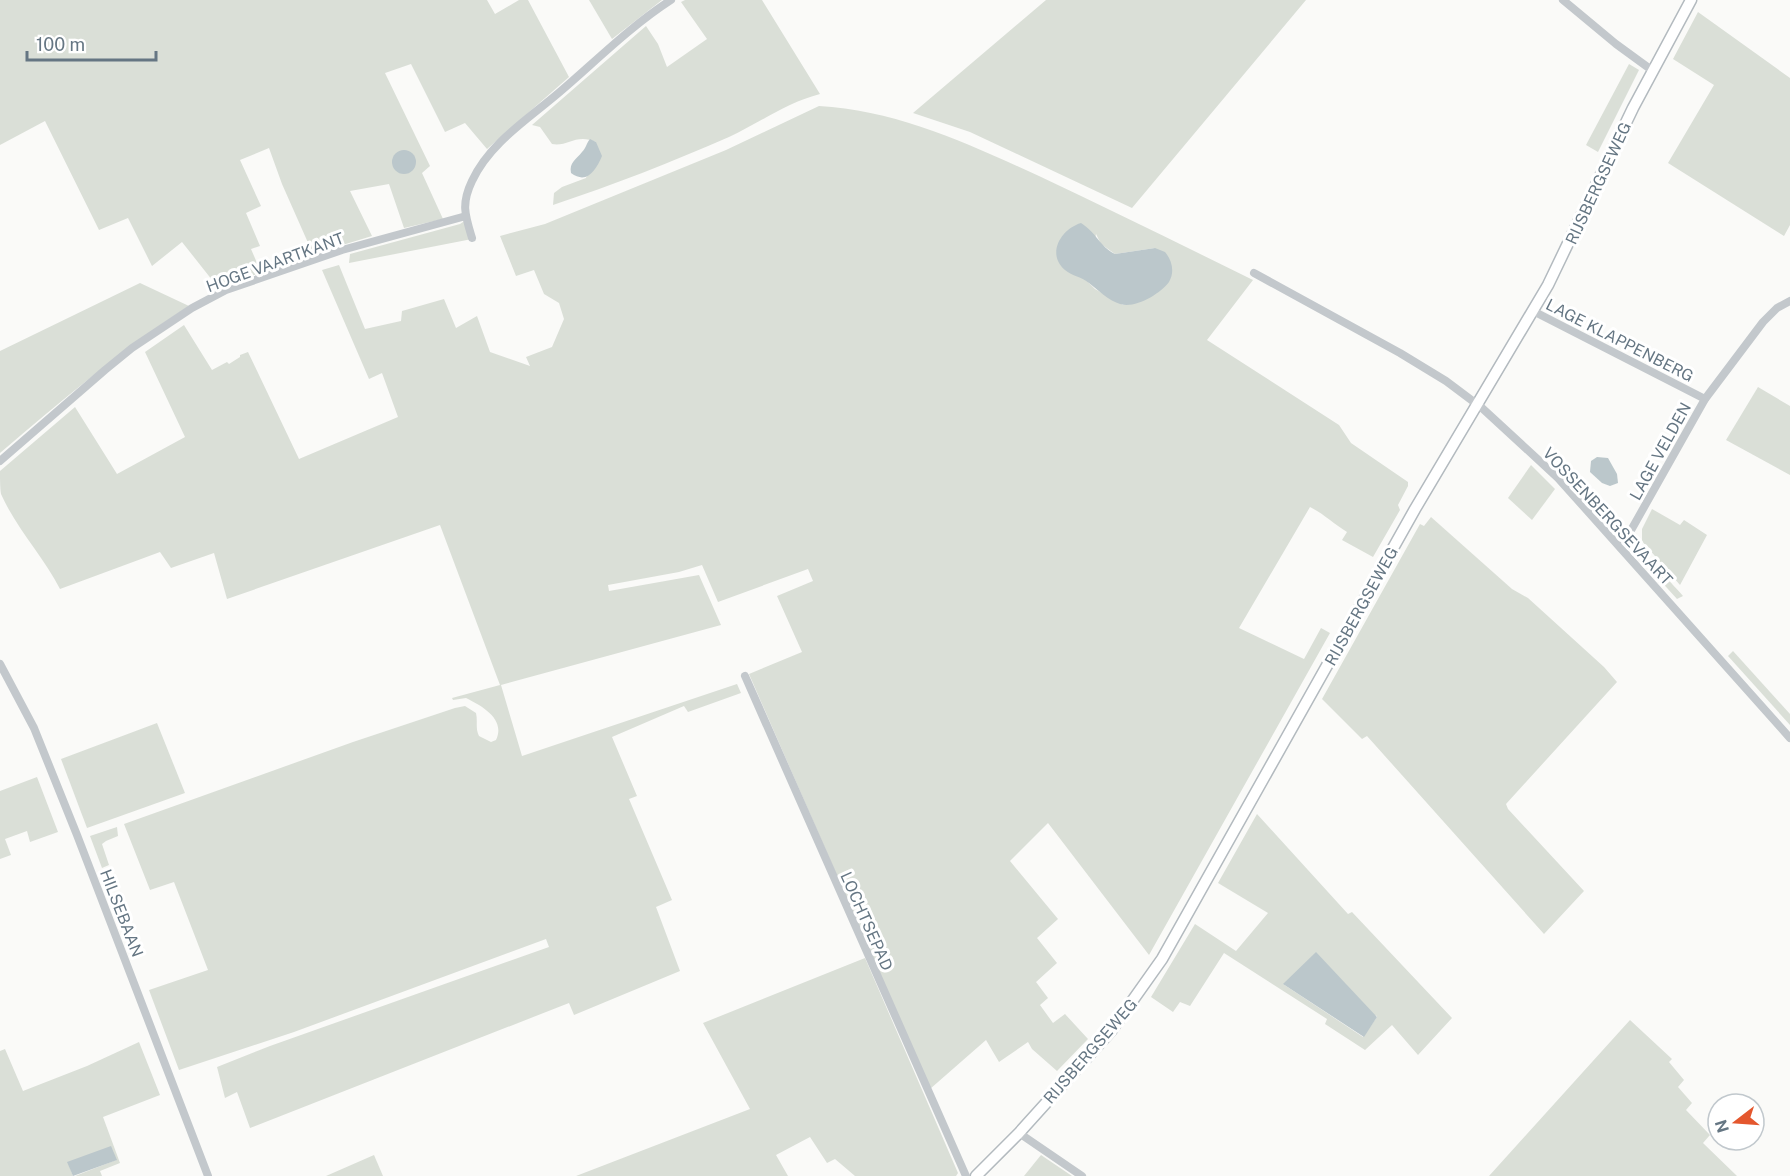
<svg xmlns="http://www.w3.org/2000/svg" width="1790" height="1176" viewBox="0 0 1790 1176" font-family="'Public Sans',sans-serif">
<style>
.green{fill:#dadfd7;fill-rule:evenodd}
.water{fill:#bbc7cb}
.lines{fill:none;stroke-linecap:round;stroke-linejoin:round}
.secondary-casing{stroke:#b3babf;stroke-width:13}
.street{stroke:#c3c8cc;stroke-width:8}
.secondary{stroke:#fff;stroke-width:10}
.labels{text-anchor:middle;stroke-width:6;stroke-linejoin:round;paint-order:stroke}
.street-label{font-size:16px;fill:#657683;stroke:#fff}
</style>
<rect width="100%" height="100%" fill="#fafaf8"/>
<!-- green -->
<g class="green">
<path d="M 0,0 L 487,0 L 495,14 L 519,0 L 528,0 L 569,77 L 487,149 L 465,123 L 445,132 L 411,64 L 385,73 L 430,166 L 422,173 L 443,219 L 404,228 L 389,184 L 350,191 L 372,236 L 313,254 L 282,184 L 269,148 L 240,160 L 261,206 L 246,213 L 260,246 L 251,249 L 261,272 L 220,290 L 182,242 L 152,266 L 128,218 L 99,230 L 45,121 L 0,145 Z"/>
<path d="M 589,0 L 662,0 L 612,39 Z"/>
<path d="M 685,0 L 762,0 L 820,94 C 788,102 759,123 729,137 C 672,162 613,185 553,205 L 554,193 L 562,187 L 586,178 L 596,142 C 576,133 568,147 552,144 L 540,127 L 532,125 L 646,26 L 658,44 L 667,67 L 707,39 L 681,2 Z"/>
<path d="M 1046,0 L 1306,0 L 1132,208 L 970,132 L 913,113 Z"/>
<path d="M 1698,12 L 1790,78 L 1790,225 L 1784,236 L 1668,163 L 1714,85 L 1673,59 Z"/>
<path d="M 1629,64 L 1639,70 L 1598,152 L 1586,145 Z"/>
<path d="M 819,106 C 896,110 969,144 1039,176 C 1111,210 1182,245 1253,280 L 1207,340 L 1339,425 L 1351,443 L 1408,482 L 1408,486 L 1398,505 L 1400,510 L 1373,557 L 1342,540 L 1347,532 C 1334,524 1324,514 1310,507 L 1239,628 L 1304,659 L 1321,628 L 1330,633 L 1149,955 L 1048,823 L 1010,861 L 1058,919 L 1037,938 L 1057,963 L 1036,982 L 1048,998 L 1040,1005 L 1053,1023 L 1065,1014 L 1088,1039 L 1057,1071 L 1032,1049 L 1028,1042 L 999,1062 L 986,1040 L 930,1089 L 749,674 L 802,652 L 777,596 L 813,581 L 808,569 L 718,602 L 702,565 L 679,572 L 608,585 L 609,591 L 699,575 L 721,625 L 501,685 L 522,756 L 737,684 L 741,693 L 688,712 L 684,706 L 612,737 L 637,796 L 629,799 L 672,900 L 656,907 L 680,971 L 574,1015 L 569,1003 L 250,1128 L 237,1092 L 225,1098 L 217,1067 L 270,1046 L 549,947 L 546,939 L 294,1032 L 179,1070 L 149,990 L 208,970 L 174,882 L 150,890 L 124,824 L 353,742 L 455,708 L 465,706 L 476,713 C 478,721 475,728 479,736 L 491,742 L 496,740 C 506,719 482,706 466,698 L 453,700 L 452,698 L 500,685 L 440,525 L 227,599 L 214,553 L 171,568 L 160,552 L 60,589 C 43,556 16,528 1,494 C 0,488 0,477 0,471 L 75,407 L 117,474 L 185,437 L 145,352 L 184,325 L 212,370 L 227,362 L 229,364 L 240,357 L 240,355 L 248,352 L 299,459 L 398,417 L 382,373 L 369,379 L 322,270 L 339,265 L 365,329 L 401,321 L 402,311 L 444,299 L 456,328 L 477,316 L 490,352 L 530,366 L 526,357 L 552,347 L 564,319 L 559,303 L 544,294 L 534,270 L 516,276 L 500,236 L 545,224 L 726,150 ZM 1096,234 L 1101,244 L 1115,254 L 1155,248 L 1134,303 L 1123,305 L 1095,289 L 1088,282 Z"/>
<path d="M 466,220 L 472,239 L 349,263 L 350,254 L 460,224 Z"/>
<path d="M 140,283 L 189,306 C 121,350 61,401 0,453 L 0,351 Z"/>
<path d="M 1758,387 L 1790,406 L 1790,475 L 1726,440 Z"/>
<path d="M 1531,465 L 1555,489 L 1532,520 L 1508,498 Z"/>
<path d="M 1652,509 L 1680,525 L 1684,520 L 1707,535 L 1680,585 L 1642,541 L 1642,529 Z"/>
<path d="M 1431,517 L 1512,589 L 1528,598 L 1604,667 L 1617,682 L 1506,804 L 1508,809 L 1584,891 L 1544,934 L 1367,736 L 1362,739 L 1322,699 L 1420,524 L 1424,526 Z"/>
<path d="M 1636,533 C 1636,551 1671,581 1683,596 L 1677,599 L 1629,546 Z"/>
<path d="M 1733,651 L 1790,714 L 1790,725 L 1728,656 Z"/>
<path d="M 157,723 L 185,793 L 87,828 L 61,759 Z"/>
<path d="M 37,777 L 58,832 L 30,842 L 27,831 L 5,839 L 11,855 L 0,859 L 0,791 Z"/>
<path d="M 1257,814 L 1348,914 L 1352,912 L 1452,1018 L 1418,1055 L 1392,1025 L 1365,1050 L 1325,1024 L 1327,1019 L 1224,953 L 1190,1006 L 1180,1002 L 1173,1012 L 1151,997 L 1195,924 L 1236,951 L 1268,913 L 1218,883 ZM 1283,984 L 1377,1016 L 1377,1017 L 1363,1037 Z"/>
<path d="M 117,827 L 118,836 L 106,841 L 102,844 L 109,865 L 102,868 L 90,836 Z"/>
<path d="M 865,958 L 958,1173 L 956,1176 L 855,1176 L 835,1159 L 827,1163 L 810,1137 L 776,1155 L 788,1176 L 576,1176 L 750,1109 L 703,1023 Z"/>
<path d="M 1630,1020 L 1672,1059 L 1669,1062 L 1684,1080 L 1678,1087 L 1692,1103 L 1686,1110 L 1710,1135 L 1703,1143 L 1737,1176 L 1489,1176 Z"/>
<path d="M 139,1042 L 160,1095 L 103,1117 L 120,1163 L 100,1171 L 102,1176 L 75,1176 L 116,1160 L 68,1162 L 73,1176 L 0,1176 L 0,1051 L 5,1049 L 23,1091 L 87,1066 Z"/>
<path d="M 374,1155 L 383,1176 L 326,1176 Z"/>
<path d="M 1041,1155 L 1072,1176 L 1024,1176 Z"/>
</g>
<!-- water -->
<g class="water">
<path d="M 590,139 L 596,142 L 602,156 C 596,170 587,185 571,173 C 569,162 576,160 582,152 C 586,148 586,144 590,139 Z"/>
<circle cx="404" cy="162" r="12"/>
<path d="M 1081,223 C 1097,233 1099,246 1115,254 L 1155,248 L 1165,252 C 1172,260 1175,272 1169,282 C 1160,294 1135,309 1120,304 C 1108,300 1099,291 1089,283 C 1082,277 1072,276 1065,270 C 1046,254 1061,229 1081,223 Z"/>
<path d="M 1597,457 L 1608,458 L 1617,474 L 1618,483 L 1610,486 L 1602,483 L 1590,472 L 1591,461 Z"/>
<path d="M 1316,952 L 1377,1017 L 1364,1037 L 1283,984 Z"/>
<path d="M 111,1146 L 117,1160 L 73,1176 L 67,1162 Z"/>
</g>
<g class="lines">
<defs>
<path id="secondary" d="M 976,1176 L 1019,1133 L 1111,1031 L 1162,959 L 1415,509 L 1548,285 L 1633,108 L 1691,0"/>
</defs>
<!-- secondary casing -->
<use href="#secondary" class="secondary-casing"/>
<!-- street -->
<g class="street">
<path d="M 1563,0 L 1616,44 L 1653,71"/>
<path d="M 472,238 C 465,215 461,204 472,181 C 490,142 530,118 562,90 C 598,59 631,26 671,0"/>
<path d="M 1254,273 L 1400,353 L 1446,381 L 1482,408 L 1558,478 L 1790,738"/>
<path d="M 1533,311 L 1705,399"/>
<path d="M 0,461 L 105,370 L 132,348 L 192,308 L 226,290 L 342,250 L 466,216"/>
<path d="M 1621,548 L 1705,399 L 1763,322 L 1777,308 L 1790,301"/>
<path d="M 0,664 L 34,728 L 77,835 L 208,1176"/>
<path d="M 745,676 L 966,1176"/>
<path d="M 1019,1133 L 1082,1176"/>
</g>
<!-- secondary -->
<use href="#secondary" class="secondary"/>
</g>
<g class="labels">
<!-- street labels -->
<g class="street-label">
<text transform="translate(1598 183) rotate(-65)" y="6">RIJSBERGSEWEG</text>
<text transform="translate(275 262) rotate(-20)" y="6">HOGE VAARTKANT</text>
<text transform="translate(1620 340) rotate(27)" y="6">LAGE KLAPPENBERG</text>
<text transform="translate(1660 451) rotate(-61)" y="6">LAGE VELDEN</text>
<text transform="translate(1608 516) rotate(47)" y="6">VOSSENBERGSEVAART</text>
<text transform="translate(1361 606) rotate(-61)" y="6">RIJSBERGSEWEG</text>
<text transform="translate(122 913) rotate(69)" y="6">HILSEBAAN</text>
<text transform="translate(867 921) rotate(66)" y="6">LOCHTSEPAD</text>
<text transform="translate(1090 1051) rotate(-49)" y="6">RIJSBERGSEWEG</text>
</g>
</g>
<!-- north arrow -->
<g transform="translate(1736 1122) rotate(253)"><circle r="28" fill="#ffffff" stroke="#c1c8cd" stroke-width="1.5"/>
<path d="M0-4.5L10 22L0 15L-10 22Z" fill="#e4572e"/>
<text y="-9" font-size="16" font-weight="bold" text-anchor="middle" fill="#657683">N</text>
</g>
<!-- scale -->
<path d="M27 51v9h129v-9" fill="none" stroke="#657683" stroke-width="3"/>
<text x="36" y="51" font-size="18" fill="#657683" stroke="#ffffff" stroke-width="4.5" paint-order="stroke">100 m</text>
</svg>
